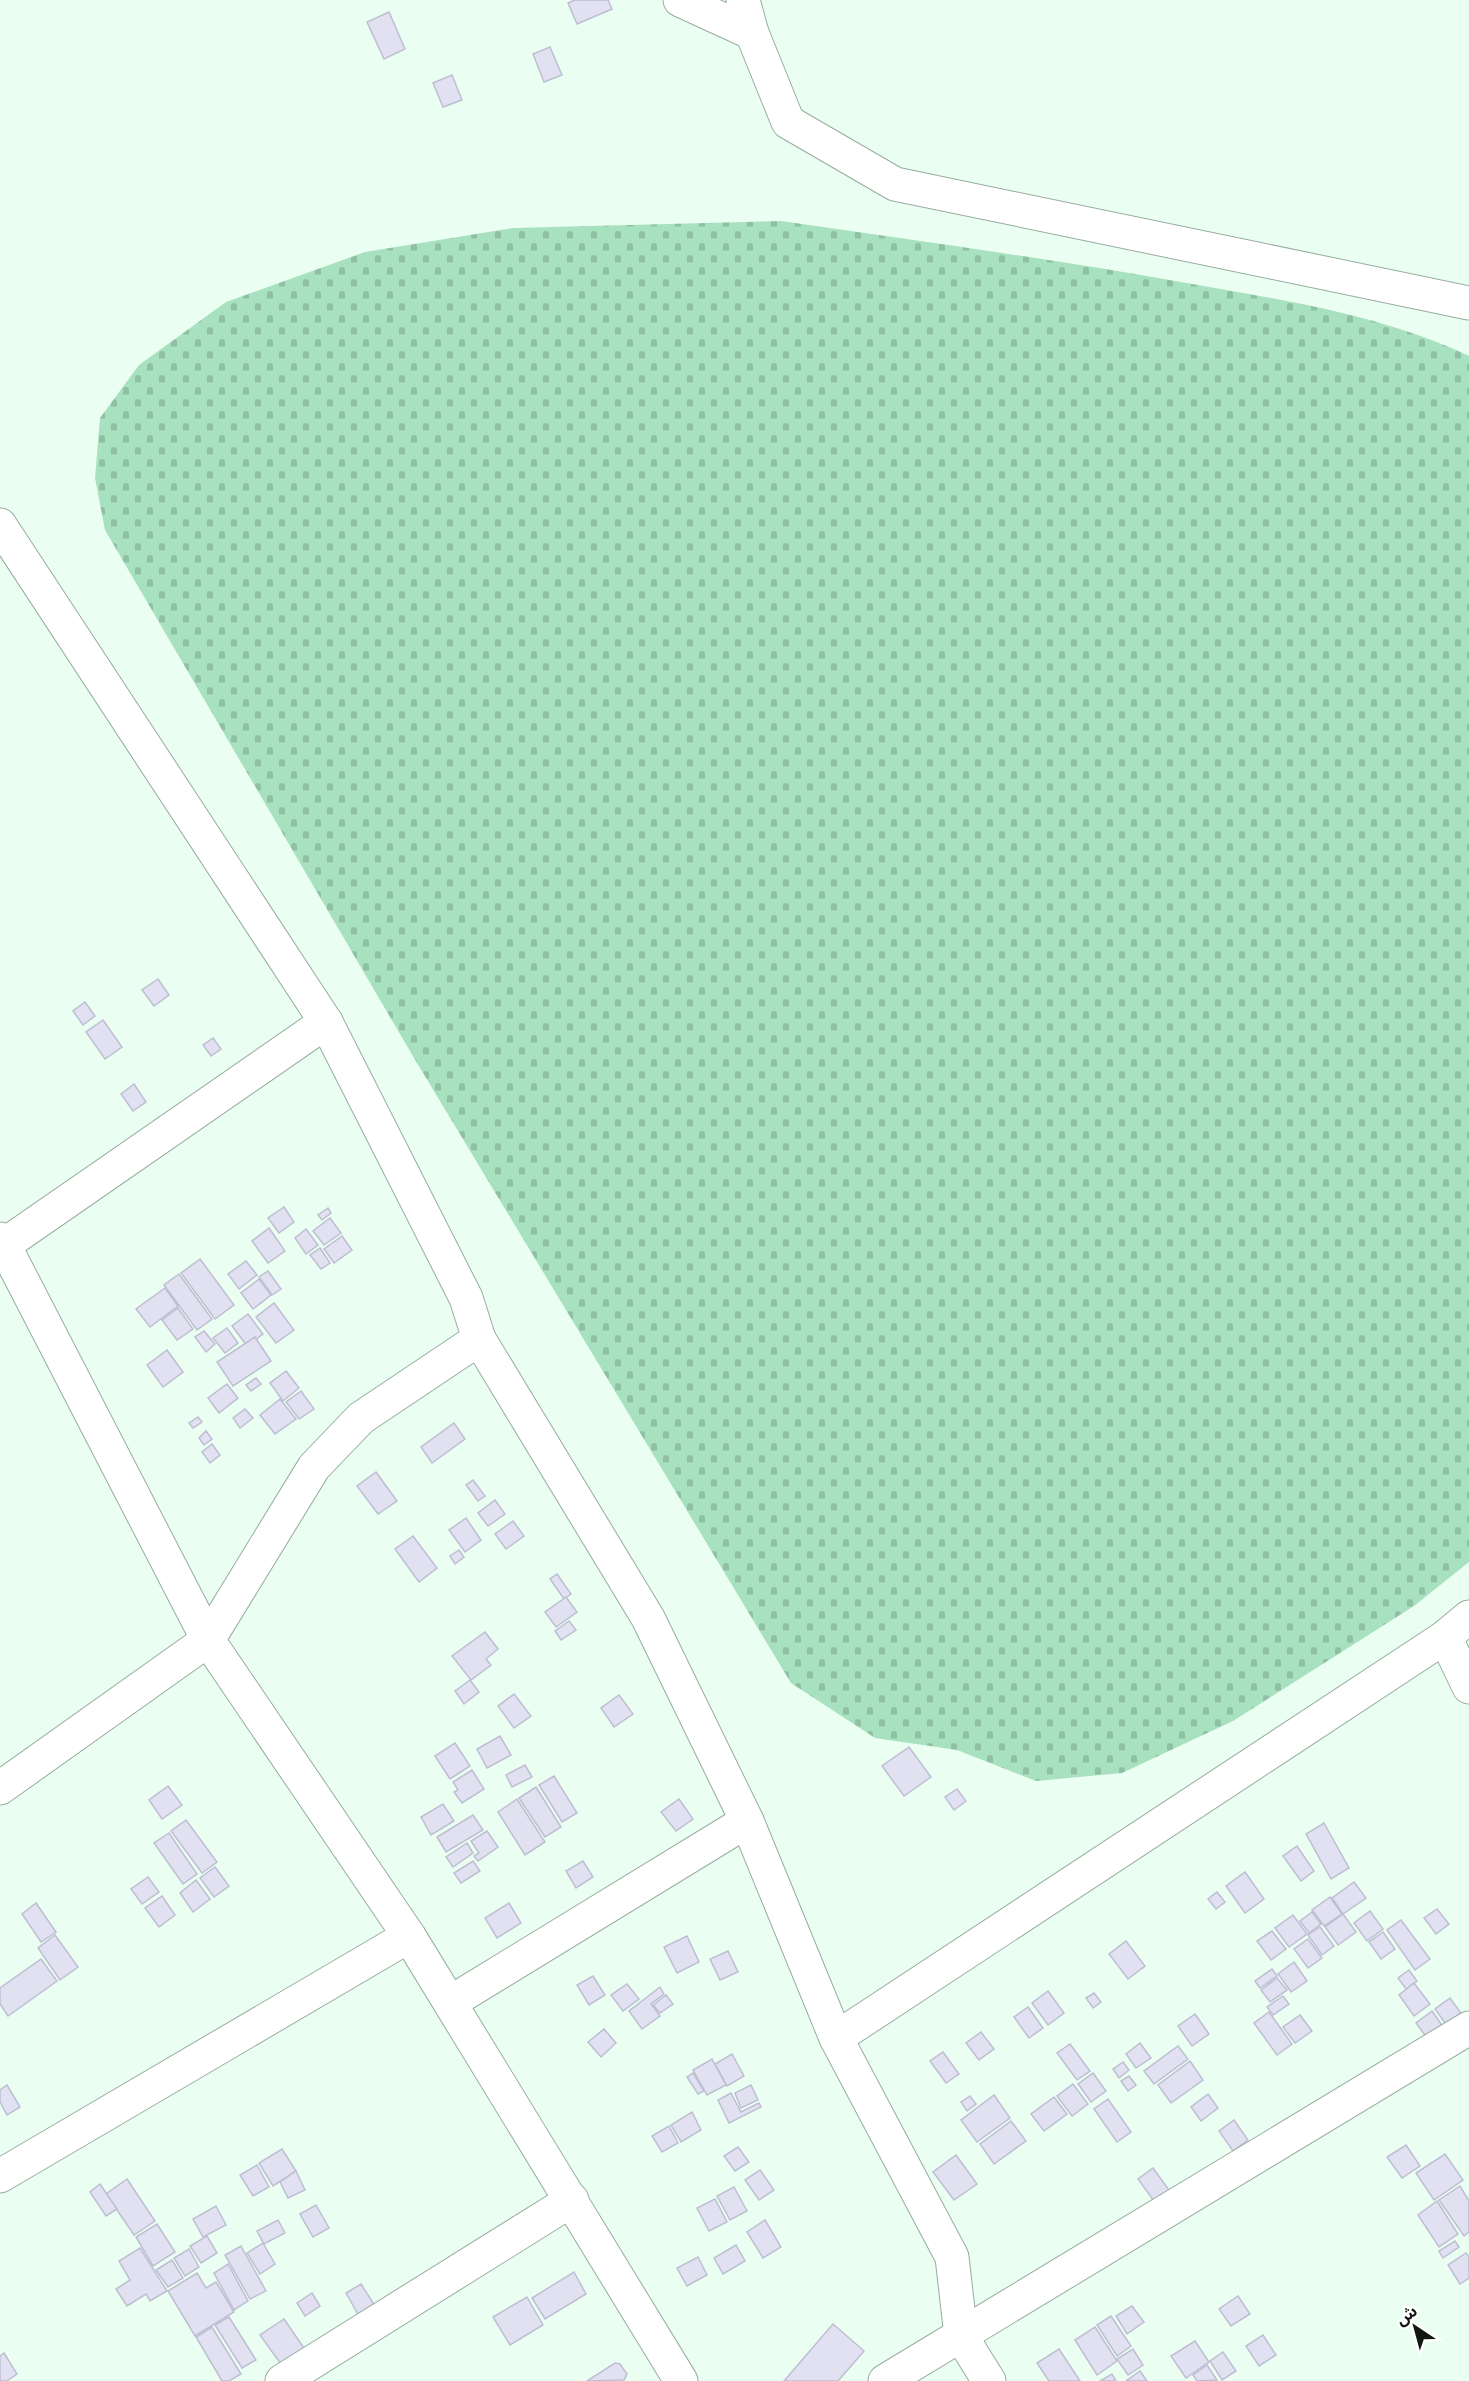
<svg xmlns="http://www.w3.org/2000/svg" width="1469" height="2381" viewBox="0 0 1469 2381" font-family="Lora,'Noto Sans Arabic',serif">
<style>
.cemetery{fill:url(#cemetery-stones)}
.building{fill:#e1e1f2;stroke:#bebed2;stroke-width:1.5}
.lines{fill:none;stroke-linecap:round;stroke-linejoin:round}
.street-casing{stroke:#98aca0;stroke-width:35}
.street{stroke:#fff;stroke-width:33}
</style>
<defs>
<pattern id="cemetery-stones" width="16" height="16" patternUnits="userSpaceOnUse" patternTransform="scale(1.5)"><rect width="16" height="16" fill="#a8e1bf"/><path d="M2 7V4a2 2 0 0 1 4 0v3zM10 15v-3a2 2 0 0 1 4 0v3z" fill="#90c0a3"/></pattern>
</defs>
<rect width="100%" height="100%" fill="#eafff1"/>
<!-- cemetery -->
<path class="cemetery" d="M 781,221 C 920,241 1059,260 1198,285 C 1289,301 1385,316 1469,356 L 1469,1562 L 1414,1606 L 1233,1721 L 1122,1773 L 1036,1781 L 957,1750 L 875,1738 L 791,1683 L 414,1058 L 105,530 L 95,478 L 100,418 L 139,365 L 226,302 L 365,252 L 513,228 Z"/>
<!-- building -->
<g class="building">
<path d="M 575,0 L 608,0 L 612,9 L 577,24 L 568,3 Z"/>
<path d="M 389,12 L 405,49 L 384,59 L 367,22 Z"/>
<path d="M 550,47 L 562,75 L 544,82 L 533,54 Z"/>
<path d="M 452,75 L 462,100 L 443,107 L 433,83 Z"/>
<path d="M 158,979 L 169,995 L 154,1006 L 142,990 Z"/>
<path d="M 85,1002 L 95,1016 L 83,1025 L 73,1011 Z"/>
<path d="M 103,1020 L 122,1047 L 105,1059 L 86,1032 Z"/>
<path d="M 213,1038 L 221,1049 L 211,1056 L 203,1045 Z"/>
<path d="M 134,1084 L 146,1102 L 133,1111 L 121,1094 Z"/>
<path d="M 284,1207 L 294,1222 L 279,1233 L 268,1218 Z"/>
<path d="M 328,1208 L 331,1213 L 322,1220 L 318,1215 Z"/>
<path d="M 330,1218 L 341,1233 L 324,1245 L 313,1231 Z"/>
<path d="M 269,1228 L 285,1251 L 268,1263 L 252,1241 Z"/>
<path d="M 306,1229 L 318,1245 L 306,1254 L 295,1238 Z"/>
<path d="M 342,1236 L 352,1250 L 334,1263 L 324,1249 Z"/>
<path d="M 320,1248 L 330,1263 L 321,1269 L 310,1255 Z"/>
<path d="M 200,1259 L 234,1305 L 215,1319 L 181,1273 Z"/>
<path d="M 246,1261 L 257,1275 L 239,1289 L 228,1274 Z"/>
<path d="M 268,1271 L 281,1289 L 272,1295 L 259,1277 Z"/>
<path d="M 179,1274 L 212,1319 L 197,1330 L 164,1285 Z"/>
<path d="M 259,1279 L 271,1295 L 253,1309 L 241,1293 Z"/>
<path d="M 165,1288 L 178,1306 L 150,1327 L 136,1309 Z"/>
<path d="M 274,1303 L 294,1330 L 276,1343 L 256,1317 Z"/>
<path d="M 178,1308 L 193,1329 L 177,1340 L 162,1320 Z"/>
<path d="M 248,1314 L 263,1334 L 247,1346 L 232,1326 Z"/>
<path d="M 227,1328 L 238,1343 L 225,1353 L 213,1338 Z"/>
<path d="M 204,1331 L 215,1344 L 206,1352 L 195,1337 Z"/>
<path d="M 255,1337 L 271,1361 L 233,1386 L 217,1362 Z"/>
<path d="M 167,1350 L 183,1372 L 163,1387 L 147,1365 Z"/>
<path d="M 286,1371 L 299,1388 L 283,1401 L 270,1383 Z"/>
<path d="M 256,1378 L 261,1384 L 251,1391 L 246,1385 Z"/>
<path d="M 227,1384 L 238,1398 L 219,1413 L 208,1398 Z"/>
<path d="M 301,1391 L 314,1409 L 299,1419 L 286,1402 Z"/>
<path d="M 280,1399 L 296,1419 L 275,1434 L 260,1415 Z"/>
<path d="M 245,1409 L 253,1418 L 240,1428 L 233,1418 Z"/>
<path d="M 198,1417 L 202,1422 L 193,1428 L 189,1423 Z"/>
<path d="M 454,1423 L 465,1439 L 432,1463 L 421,1447 Z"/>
<path d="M 206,1431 L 212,1439 L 204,1445 L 199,1438 Z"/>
<path d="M 212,1444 L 220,1455 L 210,1463 L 202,1452 Z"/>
<path d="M 376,1472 L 397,1501 L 378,1514 L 357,1486 Z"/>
<path d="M 473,1480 L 485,1496 L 478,1501 L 466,1485 Z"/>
<path d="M 495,1500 L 505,1514 L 488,1526 L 478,1513 Z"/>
<path d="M 466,1518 L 481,1540 L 465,1552 L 449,1530 Z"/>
<path d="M 513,1521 L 524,1536 L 506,1549 L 495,1534 Z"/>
<path d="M 413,1536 L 437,1568 L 419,1582 L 395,1549 Z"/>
<path d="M 459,1550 L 464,1557 L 455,1564 L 450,1556 Z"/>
<path d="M 557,1574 L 571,1594 L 564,1599 L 550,1579 Z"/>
<path d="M 566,1597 L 577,1612 L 556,1627 L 545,1612 Z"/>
<path d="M 569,1621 L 576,1630 L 561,1640 L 555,1631 Z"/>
<path d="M 485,1632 L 498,1649 L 486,1659 L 491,1665 L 471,1680 L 452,1656 Z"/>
<path d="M 470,1680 L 479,1692 L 464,1704 L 455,1691 Z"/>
<path d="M 514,1694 L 531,1716 L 514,1728 L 498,1706 Z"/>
<path d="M 619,1695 L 633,1714 L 614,1727 L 601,1708 Z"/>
<path d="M 500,1736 L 511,1755 L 487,1768 L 477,1749 Z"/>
<path d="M 455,1743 L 470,1766 L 450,1779 L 435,1756 Z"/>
<path d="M 909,1747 L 931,1777 L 904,1796 L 882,1766 Z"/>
<path d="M 525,1765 L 532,1777 L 512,1787 L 506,1775 Z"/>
<path d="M 472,1770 L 484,1789 L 462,1803 L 454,1792 L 458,1790 L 453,1782 Z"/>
<path d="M 554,1776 L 577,1813 L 562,1822 L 539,1785 Z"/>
<path d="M 168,1786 L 182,1805 L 162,1819 L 149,1800 Z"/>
<path d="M 536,1787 L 561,1827 L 545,1837 L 519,1798 Z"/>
<path d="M 957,1789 L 966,1801 L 954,1810 L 945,1797 Z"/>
<path d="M 517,1799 L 545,1842 L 525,1855 L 498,1812 Z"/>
<path d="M 679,1799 L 693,1819 L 676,1831 L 661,1812 Z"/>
<path d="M 443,1804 L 454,1821 L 431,1835 L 421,1817 Z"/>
<path d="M 473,1815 L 483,1830 L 446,1852 L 437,1837 Z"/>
<path d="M 186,1820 L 217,1862 L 202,1873 L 171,1831 Z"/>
<path d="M 1324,1823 L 1349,1868 L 1331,1879 L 1306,1834 Z"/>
<path d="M 487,1831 L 498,1847 L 478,1861 L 474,1856 L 479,1853 L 471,1841 Z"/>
<path d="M 169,1833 L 197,1874 L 183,1884 L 154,1843 Z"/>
<path d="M 467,1843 L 473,1853 L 453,1867 L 446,1857 Z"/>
<path d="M 1297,1846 L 1314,1871 L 1301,1881 L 1283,1856 Z"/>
<path d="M 473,1861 L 480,1871 L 461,1883 L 454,1873 Z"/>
<path d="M 583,1861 L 593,1877 L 576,1888 L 566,1871 Z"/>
<path d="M 215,1867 L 229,1886 L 214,1897 L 200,1878 Z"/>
<path d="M 1245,1872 L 1264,1899 L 1245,1913 L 1226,1886 Z"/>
<path d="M 148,1877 L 159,1892 L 142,1904 L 131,1889 Z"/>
<path d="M 196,1880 L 210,1899 L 193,1912 L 180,1893 Z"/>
<path d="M 1354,1882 L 1366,1898 L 1343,1914 L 1332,1898 Z"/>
<path d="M 1217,1892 L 1225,1902 L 1216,1909 L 1208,1899 Z"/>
<path d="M 162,1896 L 175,1915 L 159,1927 L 145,1908 Z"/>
<path d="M 1330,1897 L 1342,1914 L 1324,1926 L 1312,1910 Z"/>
<path d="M 36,1903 L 56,1932 L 41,1942 L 22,1914 Z"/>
<path d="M 509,1903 L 521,1923 L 497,1938 L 485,1918 Z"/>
<path d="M 1437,1909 L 1449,1924 L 1436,1934 L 1424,1918 Z"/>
<path d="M 1370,1911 L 1383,1929 L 1367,1941 L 1354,1923 Z"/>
<path d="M 1312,1912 L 1321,1924 L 1309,1933 L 1300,1921 Z"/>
<path d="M 1343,1914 L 1356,1932 L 1338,1945 L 1325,1927 Z"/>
<path d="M 1293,1915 L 1307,1934 L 1289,1947 L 1275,1928 Z"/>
<path d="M 1401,1920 L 1430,1959 L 1415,1970 L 1387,1930 Z"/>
<path d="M 1320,1927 L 1334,1946 L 1322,1955 L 1308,1935 Z"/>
<path d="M 1272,1931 L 1286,1949 L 1271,1960 L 1257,1941 Z"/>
<path d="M 1383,1932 L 1395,1949 L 1381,1959 L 1369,1942 Z"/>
<path d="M 55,1935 L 78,1967 L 60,1980 L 38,1948 Z"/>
<path d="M 687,1936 L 699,1962 L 677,1973 L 664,1947 Z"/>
<path d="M 1308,1939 L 1322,1958 L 1308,1968 L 1294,1949 Z"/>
<path d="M 1126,1941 L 1145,1966 L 1128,1979 L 1109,1954 Z"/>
<path d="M 728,1951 L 738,1972 L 720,1980 L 710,1959 Z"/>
<path d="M 41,1959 L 57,1981 L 8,2016 L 0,2004 L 0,1988 Z"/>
<path d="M 1294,1962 L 1307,1981 L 1291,1992 L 1278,1974 Z"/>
<path d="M 1272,1969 L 1277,1976 L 1260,1988 L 1255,1981 Z"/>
<path d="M 1409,1970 L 1417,1981 L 1406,1989 L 1398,1978 Z"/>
<path d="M 593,1976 L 605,1995 L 589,2005 L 577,1985 Z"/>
<path d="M 1277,1978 L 1287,1990 L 1270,2002 L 1261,1990 Z"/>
<path d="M 1414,1983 L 1430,2004 L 1414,2016 L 1399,1995 Z"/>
<path d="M 627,1984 L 639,1999 L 623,2011 L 611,1995 Z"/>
<path d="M 660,1987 L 664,1994 L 651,2004 L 660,2016 L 642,2029 L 629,2011 Z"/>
<path d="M 1048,1991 L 1064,2013 L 1048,2025 L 1032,2003 Z"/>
<path d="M 1094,1993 L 1101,2002 L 1093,2008 L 1086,1998 Z"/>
<path d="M 666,1995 L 673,2004 L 660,2013 L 653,2005 Z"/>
<path d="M 1283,1996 L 1289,2004 L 1273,2015 L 1267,2007 Z"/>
<path d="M 1450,1998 L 1463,2016 L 1448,2027 L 1435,2009 Z"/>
<path d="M 1028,2007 L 1043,2028 L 1029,2038 L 1014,2017 Z"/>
<path d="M 1432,2011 L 1446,2031 L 1430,2042 L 1416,2023 Z"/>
<path d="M 1269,2012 L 1292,2044 L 1277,2055 L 1254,2023 Z"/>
<path d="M 1195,2014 L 1209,2034 L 1192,2046 L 1178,2026 Z"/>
<path d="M 1300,2015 L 1312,2031 L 1295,2043 L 1283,2027 Z"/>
<path d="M 604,2029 L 616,2043 L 601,2057 L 588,2042 Z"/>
<path d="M 981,2032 L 994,2049 L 979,2060 L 966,2043 Z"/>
<path d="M 1140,2043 L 1151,2058 L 1136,2068 L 1126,2054 Z"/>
<path d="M 1070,2044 L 1090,2071 L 1077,2080 L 1057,2053 Z"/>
<path d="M 1178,2046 L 1188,2059 L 1154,2084 L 1144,2071 Z"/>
<path d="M 943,2052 L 959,2074 L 946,2083 L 930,2061 Z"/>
<path d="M 732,2054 L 744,2076 L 727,2086 L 715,2064 Z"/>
<path d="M 712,2059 L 726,2085 L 707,2095 L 693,2070 Z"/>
<path d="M 1190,2061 L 1203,2080 L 1171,2103 L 1158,2085 Z"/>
<path d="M 1123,2062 L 1129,2070 L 1119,2078 L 1113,2069 Z"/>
<path d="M 693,2073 L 704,2091 L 698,2094 L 687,2077 Z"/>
<path d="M 1093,2073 L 1106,2091 L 1091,2102 L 1078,2084 Z"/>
<path d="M 1129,2076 L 1136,2085 L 1128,2091 L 1121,2081 Z"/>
<path d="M 1073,2084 L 1088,2104 L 1072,2116 L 1057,2096 Z"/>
<path d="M 7,2085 L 20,2107 L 7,2115 L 0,2102 L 0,2090 Z"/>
<path d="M 751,2085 L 758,2100 L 741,2108 L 735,2093 Z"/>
<path d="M 731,2093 L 741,2112 L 759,2103 L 761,2107 L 729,2123 L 718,2100 Z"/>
<path d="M 1208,2094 L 1218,2108 L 1201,2121 L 1191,2107 Z"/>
<path d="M 994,2095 L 1010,2118 L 977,2142 L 961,2120 Z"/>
<path d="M 970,2096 L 976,2104 L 967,2111 L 961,2102 Z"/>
<path d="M 1054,2097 L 1067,2114 L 1044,2131 L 1031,2114 Z"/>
<path d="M 1108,2099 L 1131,2132 L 1117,2142 L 1094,2109 Z"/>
<path d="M 692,2112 L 701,2130 L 681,2142 L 671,2125 Z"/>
<path d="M 1234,2120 L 1248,2140 L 1233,2151 L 1219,2131 Z"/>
<path d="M 1011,2121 L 1026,2141 L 994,2164 L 980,2144 Z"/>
<path d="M 669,2126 L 678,2143 L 662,2152 L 652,2136 Z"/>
<path d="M 1406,2145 L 1420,2166 L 1402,2178 L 1387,2157 Z"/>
<path d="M 738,2147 L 749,2162 L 735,2171 L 724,2156 Z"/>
<path d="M 282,2149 L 296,2171 L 273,2186 L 259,2163 Z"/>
<path d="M 1445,2154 L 1463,2180 L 1434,2200 L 1416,2173 Z"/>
<path d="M 956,2155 L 977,2184 L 954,2200 L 933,2172 Z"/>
<path d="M 257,2165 L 269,2187 L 253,2196 L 240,2175 Z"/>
<path d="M 1153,2168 L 1169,2190 L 1154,2201 L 1138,2179 Z"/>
<path d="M 760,2170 L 774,2190 L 759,2200 L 745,2180 Z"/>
<path d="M 296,2171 L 305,2190 L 288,2198 L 280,2182 Z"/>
<path d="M 127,2179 L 155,2221 L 134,2235 L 106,2194 Z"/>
<path d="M 100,2184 L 117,2209 L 106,2216 L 90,2192 Z"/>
<path d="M 1460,2186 L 1469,2201 L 1469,2232 L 1464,2236 L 1439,2200 Z"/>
<path d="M 734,2187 L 747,2211 L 730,2220 L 717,2196 Z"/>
<path d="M 715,2199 L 727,2222 L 709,2231 L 697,2208 Z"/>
<path d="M 1437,2201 L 1458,2234 L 1439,2247 L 1418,2215 Z"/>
<path d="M 316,2205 L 329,2228 L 313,2237 L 300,2214 Z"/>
<path d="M 216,2206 L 226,2225 L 203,2237 L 193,2219 Z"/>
<path d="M 278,2220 L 285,2233 L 264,2244 L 257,2231 Z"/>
<path d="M 765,2220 L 781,2247 L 763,2258 L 747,2232 Z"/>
<path d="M 157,2224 L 175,2252 L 153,2266 L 136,2237 Z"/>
<path d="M 207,2236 L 217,2253 L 201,2263 L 190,2246 Z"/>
<path d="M 1455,2241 L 1459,2247 L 1443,2258 L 1439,2251 Z"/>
<path d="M 263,2243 L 275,2264 L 260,2274 L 247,2253 Z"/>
<path d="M 736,2245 L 745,2261 L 723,2274 L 714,2258 Z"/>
<path d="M 241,2246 L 266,2291 L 250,2299 L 225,2255 Z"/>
<path d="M 140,2248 L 167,2291 L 150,2301 L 146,2294 L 127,2306 L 116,2289 L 130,2280 L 119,2261 Z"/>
<path d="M 189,2249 L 199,2267 L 185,2276 L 174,2258 Z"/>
<path d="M 1466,2253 L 1469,2257 L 1469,2278 L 1460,2284 L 1448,2265 Z"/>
<path d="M 698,2257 L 707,2275 L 687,2286 L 677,2268 Z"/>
<path d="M 172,2260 L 183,2278 L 168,2287 L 156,2270 Z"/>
<path d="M 228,2264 L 248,2301 L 234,2310 L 214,2273 Z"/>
<path d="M 574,2272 L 586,2294 L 545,2319 L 532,2298 Z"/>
<path d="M 197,2273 L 206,2288 L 216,2282 L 234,2312 L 195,2336 L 168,2291 Z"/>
<path d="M 361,2284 L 375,2306 L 359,2316 L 346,2293 Z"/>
<path d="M 312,2293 L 320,2306 L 305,2316 L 297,2303 Z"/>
<path d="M 1238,2296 L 1250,2314 L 1231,2326 L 1219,2309 Z"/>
<path d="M 527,2297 L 543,2325 L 510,2345 L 493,2317 Z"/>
<path d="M 1132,2306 L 1144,2322 L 1127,2334 L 1116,2316 Z"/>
<path d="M 1111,2316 L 1131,2346 L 1117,2356 L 1097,2325 Z"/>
<path d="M 229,2317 L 256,2360 L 242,2368 L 215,2325 Z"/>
<path d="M 284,2319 L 306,2351 L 283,2367 L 260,2335 Z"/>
<path d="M 833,2324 L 864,2351 L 838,2381 L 784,2381 Z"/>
<path d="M 212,2327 L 241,2374 L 229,2381 L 222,2381 L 196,2337 Z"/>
<path d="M 1095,2327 L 1117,2361 L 1097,2375 L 1075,2340 Z"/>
<path d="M 1263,2335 L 1276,2355 L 1259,2366 L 1246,2346 Z"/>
<path d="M 1195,2341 L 1209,2362 L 1186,2378 L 1171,2356 Z"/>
<path d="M 1059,2349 L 1080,2381 L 1049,2381 L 1037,2363 Z"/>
<path d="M 1133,2349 L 1143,2365 L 1128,2375 L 1117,2359 Z"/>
<path d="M 1223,2352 L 1236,2371 L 1222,2380 L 1210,2361 Z"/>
<path d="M 4,2353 L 17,2374 L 7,2381 L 0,2381 L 0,2356 Z"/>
<path d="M 615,2363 L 620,2364 L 627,2374 L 624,2380 L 587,2381 Z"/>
<path d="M 1207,2365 L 1217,2380 L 1197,2381 L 1193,2375 Z"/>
<path d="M 1140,2371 L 1147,2381 L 1126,2381 Z"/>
<path d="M 1112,2374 L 1116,2381 L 1100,2381 Z"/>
</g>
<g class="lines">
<defs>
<g id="street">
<path d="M 680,0 L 752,33"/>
<path d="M 743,0 L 752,33 L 788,122 L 895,184 L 1469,303"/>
<path d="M 0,525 L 326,1022 L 466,1298 L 479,1339 L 648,1618 L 747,1821 L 836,2038 L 952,2257 L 961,2336 L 989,2381"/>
<path d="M 0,1239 L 4,1245 L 326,1022"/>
<path d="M 0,1245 L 4,1245 L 208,1640 L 409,1936 L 681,2381"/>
<path d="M 1445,1637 L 1469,1687"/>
<path d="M 0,1788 L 208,1640 L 314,1467 L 361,1418 L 479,1339"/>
<path d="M 451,2002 L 747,1821"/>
<path d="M 836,2038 L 1445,1637 L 1469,1617"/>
<path d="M 0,2176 L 409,1936"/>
<path d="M 282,2381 L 572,2200"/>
<path d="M 885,2381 L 1469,2028"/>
</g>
</defs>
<!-- street casing -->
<use href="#street" class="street-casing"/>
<!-- street -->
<use href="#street" class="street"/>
</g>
<!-- north arrow -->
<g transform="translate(1415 2327) rotate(324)" stroke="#ffffff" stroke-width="4.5" paint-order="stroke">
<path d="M0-4.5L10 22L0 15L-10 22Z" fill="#111813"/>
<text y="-9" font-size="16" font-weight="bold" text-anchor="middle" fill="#111813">ش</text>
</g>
</svg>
